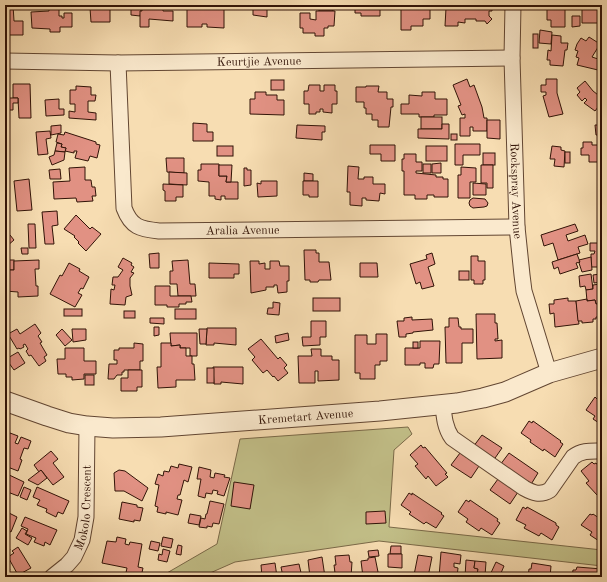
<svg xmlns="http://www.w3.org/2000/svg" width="607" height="582" viewBox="0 0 607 582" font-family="'Old Standard TT',serif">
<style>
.green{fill:#c2bf88;stroke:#7a6948}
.building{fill:#e19183;stroke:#311307}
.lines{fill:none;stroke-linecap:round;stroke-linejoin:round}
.minor-casing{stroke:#624632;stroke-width:17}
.tertiary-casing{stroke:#624632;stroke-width:21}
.minor{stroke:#fae9cd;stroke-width:15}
.tertiary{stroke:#fae9cd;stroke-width:19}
.labels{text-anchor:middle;stroke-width:4;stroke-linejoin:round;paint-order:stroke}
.street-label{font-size:12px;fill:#311307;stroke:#fae9cd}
</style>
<rect width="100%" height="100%" fill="#f7ddb2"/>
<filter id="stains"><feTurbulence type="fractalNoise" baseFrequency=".005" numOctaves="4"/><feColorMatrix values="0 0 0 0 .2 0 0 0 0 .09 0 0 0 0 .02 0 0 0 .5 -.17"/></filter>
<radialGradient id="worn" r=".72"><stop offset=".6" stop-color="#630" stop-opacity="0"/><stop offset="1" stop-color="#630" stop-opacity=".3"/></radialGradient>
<!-- green -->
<path class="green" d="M 408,427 L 412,434 L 394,450 L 389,527 L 602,550 L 602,566 L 379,541 L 235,562 L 201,577 L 160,577 L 217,544 L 240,439 Z"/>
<!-- building -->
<g class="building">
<path d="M 5,5 L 13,5 L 14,21 L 23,21 L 23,35 L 8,35 L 8,30 L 5,30 Z"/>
<path d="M 131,5 L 142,5 L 140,16 L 131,15 Z"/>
<path d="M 142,5 L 163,5 L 163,11 L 173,11 L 173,21 L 149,19 L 149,27 L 140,27 L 140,11 L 142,11 Z"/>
<path d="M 187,5 L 224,5 L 224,28 L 207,27 L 207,24 L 202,24 L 202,27 L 187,27 Z"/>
<path d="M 253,5 L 267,5 L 267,17 L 253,15 Z"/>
<rect x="319" y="5" width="14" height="6"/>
<path d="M 355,5 L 380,5 L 380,16 L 361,16 L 361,13 L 355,13 Z"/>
<path d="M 460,5 L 492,5 L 492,11 L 489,11 L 489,16 L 492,19 L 487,24 L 485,21 L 476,21 L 476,19 L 465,19 L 465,23 L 458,22 L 458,26 L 445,26 L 446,8 L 452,8 L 452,6 L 460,6 Z"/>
<path d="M 547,5 L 565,5 L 565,27 L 551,27 L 551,20 L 547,20 Z"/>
<path d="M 582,5 L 600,5 L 600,17 L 602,17 L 602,23 L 582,23 Z"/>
<path d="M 401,6 L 430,6 L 430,19 L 423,19 L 423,26 L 411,26 L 411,30 L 401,30 Z"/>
<path d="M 97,7 L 110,8 L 110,22 L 91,22 L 90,8 L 97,8 Z"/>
<path d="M 49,9 L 59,9 L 59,16 L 62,16 L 62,18 L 64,18 L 64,13 L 72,13 L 72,27 L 60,27 L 60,32 L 50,32 L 50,29 L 32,28 L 31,12 L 49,11 Z"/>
<path d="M 316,11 L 335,11 L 334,26 L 328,26 L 328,28 L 324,28 L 324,36 L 315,36 L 315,33 L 303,33 L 303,28 L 300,28 L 300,13 L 310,13 L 310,19 L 316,20 Z"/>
<path d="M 572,16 L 580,16 L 580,26 L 572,27 Z"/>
<path d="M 540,30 L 552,32 L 551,44 L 539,43 Z"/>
<rect x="533" y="34" width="5" height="14"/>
<path d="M 552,35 L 561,36 L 561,43 L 568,43 L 567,50 L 565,50 L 563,66 L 550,65 L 550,60 L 547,60 L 548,50 L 551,51 Z"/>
<path d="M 589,37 L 600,44 L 592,57 L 601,60 L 598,70 L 577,65 L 579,58 L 576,57 L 578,51 L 575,50 L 577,44 L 581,38 L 586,41 Z"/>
<path d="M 467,79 L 470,87 L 474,85 L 482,107 L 484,118 L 487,118 L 487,131 L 473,131 L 473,127 L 470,127 L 470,136 L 460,136 L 460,118 L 465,118 L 465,114 L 462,115 L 458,106 L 461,105 L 453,85 Z"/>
<path d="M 546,79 L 557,79 L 557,93 L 563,114 L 549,117 L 543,96 L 546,95 L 546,92 L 541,92 L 541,85 L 546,85 Z"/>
<rect x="271" y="80" width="13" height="10"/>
<path d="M 585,81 L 593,91 L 602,98 L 602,102 L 595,111 L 584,103 L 587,100 L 585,98 L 582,101 L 577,95 L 580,92 L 577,88 Z"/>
<path d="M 13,84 L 30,84 L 31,118 L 19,118 L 18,98 L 13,98 Z"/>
<path d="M 309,85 L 320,85 L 320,91 L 324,91 L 324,85 L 335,85 L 335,91 L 337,91 L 337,104 L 332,104 L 332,113 L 323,112 L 323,109 L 320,109 L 320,112 L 316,112 L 316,114 L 309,114 L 309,104 L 304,104 L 304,91 L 308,91 Z"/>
<path d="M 76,86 L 91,87 L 91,95 L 96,95 L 95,101 L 88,101 L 88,112 L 96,113 L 96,120 L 69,118 L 69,111 L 75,112 L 75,104 L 70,104 L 70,90 L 76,90 Z"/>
<path d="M 366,86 L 379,86 L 378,92 L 387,92 L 387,99 L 393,99 L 393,107 L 391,107 L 389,127 L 378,127 L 378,120 L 372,120 L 372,114 L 366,114 L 366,108 L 364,108 L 364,102 L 356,102 L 356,87 L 366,87 Z"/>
<path d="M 255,92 L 266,92 L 266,95 L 277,95 L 277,100 L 284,100 L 284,115 L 250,114 L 250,99 L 255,99 Z"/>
<path d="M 422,92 L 435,92 L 435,99 L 447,99 L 447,115 L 434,115 L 434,117 L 419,117 L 419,114 L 401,114 L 401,104 L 409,104 L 409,95 L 422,96 Z"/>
<path d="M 9,98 L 18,98 L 18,103 L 13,103 L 13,110 L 6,110 L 5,116 L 5,101 L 9,101 Z"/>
<path d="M 59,99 L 59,109 L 64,109 L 64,115 L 46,116 L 45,100 Z"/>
<rect x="421" y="117" width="21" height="12"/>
<path d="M 487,120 L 500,120 L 500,139 L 487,138 Z"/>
<path d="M 193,123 L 207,124 L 207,132 L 213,132 L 213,141 L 193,141 Z"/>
<path d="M 442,124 L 449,124 L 449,139 L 418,138 L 418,129 L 442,129 Z"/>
<path d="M 61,125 L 61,133 L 51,135 L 51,126 Z"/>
<path d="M 297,125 L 325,126 L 325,132 L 322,132 L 322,140 L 296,138 Z"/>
<path d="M 595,125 L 602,125 L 602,135 L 596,135 Z"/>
<path d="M 50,131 L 51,138 L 46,139 L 48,154 L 38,155 L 36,132 Z"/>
<path d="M 65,132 L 96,142 L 96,144 L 100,145 L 97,158 L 90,156 L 88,161 L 75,158 L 77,151 L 74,151 L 74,153 L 65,151 L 66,148 L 61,147 L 62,144 L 56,142 L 58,134 L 64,135 Z"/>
<rect x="451" y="134" width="6" height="6"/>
<path d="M 583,142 L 592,142 L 592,145 L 598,145 L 599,162 L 589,162 L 589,155 L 581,155 L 581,148 L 583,148 Z"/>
<path d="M 57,143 L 62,144 L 61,147 L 66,148 L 65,152 L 55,151 Z"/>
<path d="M 455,144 L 480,144 L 480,155 L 463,155 L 463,165 L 455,165 Z"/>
<path d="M 370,145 L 395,145 L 395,161 L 381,161 L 381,154 L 370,154 Z"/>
<rect x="217" y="146" width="16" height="10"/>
<rect x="426" y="146" width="21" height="15"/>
<path d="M 552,146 L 561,147 L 561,150 L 565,151 L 564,167 L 554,166 L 555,159 L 550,159 Z"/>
<path d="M 55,151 L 65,152 L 64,160 L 52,165 L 49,157 L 54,155 Z"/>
<rect x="565" y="152" width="5" height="11"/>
<rect x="483" y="153" width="12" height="12"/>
<path d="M 404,154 L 416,154 L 416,162 L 422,162 L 422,171 L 416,171 L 416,173 L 436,175 L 436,177 L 443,177 L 443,179 L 448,179 L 448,197 L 434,197 L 434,195 L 427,195 L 427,199 L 415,199 L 415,195 L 404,195 L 404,171 L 402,171 L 402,159 L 404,159 Z"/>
<path d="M 166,158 L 184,158 L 184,173 L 167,172 Z"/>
<path d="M 441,163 L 441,173 L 432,173 L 432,164 Z"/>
<path d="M 201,164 L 219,164 L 219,176 L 227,176 L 226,182 L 238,182 L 238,199 L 225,199 L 225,196 L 221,196 L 221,200 L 215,199 L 215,196 L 209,196 L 209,182 L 198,181 L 198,170 L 201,170 Z"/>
<rect x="423" y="164" width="8" height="9"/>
<path d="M 219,165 L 232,165 L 231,182 L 226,182 L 227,176 L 219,176 Z"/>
<path d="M 481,165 L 493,165 L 493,188 L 487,188 L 487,183 L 481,183 Z"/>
<path d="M 348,166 L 359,167 L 358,179 L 364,179 L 364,177 L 373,177 L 373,184 L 385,184 L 385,194 L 380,193 L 379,201 L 366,200 L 366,198 L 362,198 L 362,206 L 350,205 L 350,192 L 347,192 Z"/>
<path d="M 85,167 L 85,180 L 91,180 L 92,187 L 95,187 L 96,196 L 92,196 L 93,201 L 77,202 L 76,198 L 54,199 L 53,182 L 70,181 L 69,168 Z"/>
<path d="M 461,167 L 476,168 L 476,182 L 470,182 L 470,198 L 458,198 L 458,175 L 461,175 Z"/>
<path d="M 244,168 L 247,168 L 247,170 L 251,170 L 251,185 L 244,186 Z"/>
<path d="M 60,169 L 61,179 L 50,179 L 49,170 Z"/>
<path d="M 169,172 L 187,173 L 187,185 L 169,184 Z"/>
<path d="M 304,173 L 313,174 L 313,181 L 304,181 Z"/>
<path d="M 29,179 L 32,210 L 17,211 L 14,181 Z"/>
<path d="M 261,181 L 277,181 L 277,196 L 258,197 L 257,183 L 261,184 Z"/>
<path d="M 303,181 L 318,181 L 318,197 L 309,197 L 309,195 L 303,195 Z"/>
<path d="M 473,183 L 486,184 L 486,195 L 473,195 Z"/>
<path d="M 163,184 L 183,185 L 183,197 L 176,197 L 176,201 L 165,201 L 165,191 L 163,190 Z"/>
<path d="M 473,198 L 485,199 L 488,203 L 487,206 L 484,207 L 473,208 L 470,206 L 469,203 L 470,200 Z"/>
<path d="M 57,211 L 58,225 L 52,226 L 54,244 L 45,244 L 42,212 Z"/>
<path d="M 76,215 L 90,229 L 92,227 L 101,234 L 86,251 L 78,243 L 79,242 L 74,237 L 75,236 L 64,229 Z"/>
<path d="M 28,224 L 35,224 L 36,248 L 29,248 Z"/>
<path d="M 575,224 L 578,231 L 566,235 L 568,241 L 585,235 L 588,244 L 578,247 L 580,253 L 558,260 L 553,243 L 544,246 L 541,235 Z"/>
<path d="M 10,235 L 14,240 L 7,246 L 5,243 L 5,239 Z"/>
<path d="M 590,243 L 602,243 L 602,267 L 591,267 L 591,254 L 594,254 L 595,251 L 590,251 Z"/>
<path d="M 21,248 L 28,248 L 28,254 L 22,254 Z"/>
<path d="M 304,250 L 316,250 L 316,253 L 319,253 L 319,262 L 329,262 L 331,280 L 319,280 L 318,282 L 310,282 L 310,280 L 305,280 Z"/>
<path d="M 159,253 L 159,268 L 150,268 L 149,254 Z"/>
<path d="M 432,253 L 435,264 L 428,267 L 434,286 L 422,289 L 420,282 L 416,284 L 410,264 L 427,259 L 426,255 Z"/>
<path d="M 577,254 L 580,262 L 576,263 L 578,268 L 560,274 L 558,267 L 554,269 L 552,262 Z"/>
<path d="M 471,256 L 478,256 L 478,261 L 485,261 L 485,280 L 483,280 L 483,284 L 474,284 L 474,280 L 471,280 Z"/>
<path d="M 591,257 L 592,270 L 582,272 L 579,263 L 580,262 L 579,260 Z"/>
<path d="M 123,258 L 132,263 L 131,265 L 134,267 L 131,272 L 134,273 L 130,278 L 130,286 L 132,295 L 126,297 L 125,305 L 110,304 L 111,289 L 114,290 L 115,285 L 112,285 L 113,277 L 118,277 L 123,270 L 118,267 Z"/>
<rect x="5" y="260" width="9" height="10"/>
<path d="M 39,260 L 39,269 L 35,269 L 36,286 L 38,286 L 38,296 L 18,297 L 18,292 L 5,291 L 5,270 L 14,270 L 14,261 Z"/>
<path d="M 188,260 L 190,284 L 195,284 L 196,296 L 178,296 L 177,284 L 170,284 L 170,271 L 173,271 L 172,261 Z"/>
<path d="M 250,261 L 259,261 L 259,264 L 265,263 L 265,269 L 270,269 L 270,261 L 279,261 L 280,266 L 289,266 L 289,281 L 287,281 L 287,292 L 278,293 L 277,285 L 274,285 L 274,287 L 266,287 L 266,290 L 251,293 Z"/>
<path d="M 69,263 L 80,269 L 79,271 L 89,277 L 83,289 L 81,288 L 78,293 L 82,295 L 75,307 L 50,294 L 60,275 L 62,276 Z"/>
<path d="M 209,263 L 239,264 L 239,274 L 234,274 L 234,278 L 209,278 Z"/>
<path d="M 360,263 L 377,263 L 378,277 L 360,277 Z"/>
<rect x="459" y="271" width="10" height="9"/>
<path d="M 591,274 L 593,289 L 586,290 L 585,286 L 580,287 L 579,276 Z"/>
<path d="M 600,274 L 601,282 L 594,283 L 593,275 Z"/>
<path d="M 600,284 L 602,303 L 596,304 L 595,300 L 587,301 L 586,290 L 593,289 L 593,285 Z"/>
<path d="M 155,286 L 170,286 L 170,296 L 191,296 L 192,302 L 186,302 L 186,304 L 179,304 L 179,307 L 167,307 L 167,305 L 155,305 Z"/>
<rect x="313" y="298" width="27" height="13"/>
<path d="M 568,298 L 568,301 L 576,301 L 579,324 L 555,327 L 554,313 L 550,314 L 549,304 L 554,304 L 554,300 Z"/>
<path d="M 587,299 L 587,301 L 595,300 L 596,304 L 602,303 L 602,317 L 596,317 L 596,319 L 593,319 L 593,322 L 582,323 L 582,321 L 578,321 L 576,301 Z"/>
<path d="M 273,302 L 280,303 L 279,315 L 267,314 L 268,308 L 273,308 Z"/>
<rect x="64" y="309" width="18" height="7"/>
<rect x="175" y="309" width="21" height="10"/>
<rect x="124" y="311" width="11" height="7"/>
<path d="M 476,314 L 495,314 L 495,323 L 497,323 L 498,339 L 495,339 L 495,341 L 502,340 L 502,358 L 477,359 Z"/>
<path d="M 412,317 L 412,320 L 432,319 L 433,330 L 413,332 L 413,333 L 406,334 L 406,337 L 399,337 L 397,321 L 404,321 L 404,318 Z"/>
<path d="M 150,318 L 164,318 L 164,324 L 150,323 Z"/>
<path d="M 449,318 L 458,318 L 459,327 L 461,327 L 461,329 L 473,329 L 473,343 L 462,343 L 462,363 L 446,363 L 445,327 L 449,327 Z"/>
<path d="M 311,321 L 326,321 L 326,337 L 320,337 L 320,345 L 303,346 L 302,337 L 311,337 Z"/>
<path d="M 35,324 L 41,333 L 38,336 L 42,342 L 40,343 L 47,355 L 44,357 L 46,361 L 39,366 L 31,355 L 29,356 L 26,351 L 28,349 L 25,344 L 23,345 L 24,347 L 20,349 L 19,348 L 17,349 L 8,334 L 17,329 L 20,334 Z"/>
<path d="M 154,327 L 159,327 L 159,335 L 154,336 Z"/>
<path d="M 207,328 L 236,328 L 236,345 L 214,343 L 214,345 L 206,345 Z"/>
<path d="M 62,329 L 72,340 L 65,346 L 56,335 Z"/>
<path d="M 72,329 L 86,329 L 86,340 L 73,342 Z"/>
<path d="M 199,329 L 207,329 L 206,344 L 200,344 Z"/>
<path d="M 170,333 L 197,333 L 197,356 L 190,356 L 190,348 L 180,348 L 180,345 L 171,346 Z"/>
<path d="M 288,333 L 289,340 L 276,343 L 275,336 Z"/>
<path d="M 376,334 L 387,334 L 387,361 L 380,361 L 380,365 L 375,365 L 375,379 L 360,379 L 360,373 L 355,373 L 355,335 L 367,335 L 367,344 L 376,344 Z"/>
<path d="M 261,339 L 278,359 L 280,357 L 287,365 L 284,368 L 288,373 L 278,381 L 274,376 L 273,377 L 267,370 L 263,373 L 252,360 L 255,357 L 248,349 Z"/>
<path d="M 420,341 L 440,341 L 439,364 L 434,364 L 433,368 L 425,368 L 425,363 L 420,363 L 420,365 L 405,365 L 405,348 L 420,348 Z"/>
<rect x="413" y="342" width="5" height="6"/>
<path d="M 134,343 L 143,344 L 143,361 L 140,361 L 140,370 L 124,370 L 124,372 L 122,372 L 122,375 L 117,375 L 114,379 L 108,379 L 109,364 L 117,364 L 117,360 L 114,360 L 114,350 L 119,350 L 119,348 L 134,348 Z"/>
<path d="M 161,343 L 171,343 L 171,346 L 180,345 L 180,348 L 186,348 L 186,356 L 192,356 L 192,364 L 194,364 L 195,380 L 176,380 L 176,387 L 158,388 L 157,367 L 161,367 Z"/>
<path d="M 65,348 L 84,348 L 84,361 L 96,361 L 96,374 L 84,374 L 84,379 L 72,380 L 72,377 L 66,377 L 66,374 L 58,374 L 57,359 L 65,359 Z"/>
<path d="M 311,349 L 321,349 L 321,356 L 332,356 L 332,360 L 339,360 L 339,380 L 318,381 L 318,371 L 315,371 L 315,383 L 299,383 L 298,356 L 312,356 Z"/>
<path d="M 18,352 L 25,363 L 14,370 L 6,359 Z"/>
<path d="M 213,367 L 243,367 L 243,384 L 221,382 L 221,384 L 214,384 Z"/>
<rect x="207" y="368" width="7" height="15"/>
<path d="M 128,370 L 142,370 L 142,387 L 137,387 L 137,391 L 121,391 L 121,378 L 128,378 Z"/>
<rect x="85" y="375" width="9" height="10"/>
<path d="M 595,397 L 597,399 L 598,398 L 602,400 L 602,425 L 593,419 L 595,416 L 586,410 Z"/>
<path d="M 529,421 L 532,423 L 533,421 L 561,441 L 560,442 L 563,444 L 555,457 L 544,449 L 543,451 L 530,442 L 531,440 L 521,433 Z"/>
<path d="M 10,433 L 18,436 L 15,443 L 18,444 L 21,437 L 31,441 L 28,449 L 24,448 L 20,459 L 22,460 L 18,471 L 5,466 L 5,455 L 6,452 L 5,451 L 5,445 Z"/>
<path d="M 482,435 L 502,448 L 493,461 L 473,447 Z"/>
<path d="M 421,445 L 423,448 L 425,447 L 447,473 L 445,474 L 448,477 L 436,486 L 428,476 L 426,479 L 415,466 L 418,464 L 410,455 Z"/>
<path d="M 51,451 L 58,459 L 53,463 L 64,477 L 53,485 L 41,470 L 39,472 L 34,465 Z"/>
<path d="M 460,453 L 479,466 L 471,478 L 451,465 Z"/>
<path d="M 509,453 L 538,473 L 530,486 L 500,465 Z"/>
<path d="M 592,462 L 594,464 L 596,463 L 602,470 L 602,496 L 600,494 L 597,495 L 586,483 L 589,481 L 581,471 Z"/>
<path d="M 179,464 L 192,467 L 188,482 L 184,480 L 180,495 L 178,495 L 177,499 L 182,500 L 178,515 L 166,512 L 166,514 L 157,512 L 158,507 L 155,506 L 159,485 L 155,484 L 158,474 L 163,476 L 164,471 L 169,472 L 171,466 L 178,468 Z"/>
<path d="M 199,467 L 211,470 L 210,477 L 214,478 L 215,473 L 225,475 L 224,477 L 230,478 L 224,496 L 217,494 L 218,491 L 213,490 L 212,494 L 206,493 L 205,498 L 198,496 L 201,479 L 197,479 Z"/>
<path d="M 41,470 L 47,478 L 38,485 L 28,480 Z"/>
<path d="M 119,470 L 125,471 L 148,488 L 142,501 L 124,491 L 115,491 L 114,473 Z"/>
<path d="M 5,473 L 24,482 L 18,496 L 5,491 Z"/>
<path d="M 498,479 L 518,492 L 510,504 L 490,490 Z"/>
<path d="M 234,482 L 254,485 L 250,509 L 231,506 Z"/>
<path d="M 24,487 L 31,490 L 27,500 L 20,497 Z"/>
<path d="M 37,487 L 69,501 L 63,514 L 58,512 L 56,517 L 46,512 L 47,509 L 37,505 L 40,500 L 33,497 Z"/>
<path d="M 409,493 L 412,495 L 412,493 L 442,513 L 441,514 L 444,516 L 436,528 L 426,522 L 424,524 L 409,514 L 411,512 L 401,505 Z"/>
<path d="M 466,500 L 469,502 L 470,500 L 498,519 L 497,521 L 500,523 L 492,535 L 481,528 L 479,531 L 466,522 L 468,519 L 458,512 Z"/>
<path d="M 210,501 L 224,504 L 219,524 L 213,523 L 212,527 L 207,526 L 207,528 L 199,527 L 201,518 L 205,519 L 206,514 L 207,514 Z"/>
<path d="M 122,502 L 137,505 L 137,507 L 143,508 L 140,521 L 134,520 L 134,522 L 119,519 Z"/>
<path d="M 523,507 L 526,509 L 527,507 L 556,523 L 556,525 L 559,527 L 552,540 L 541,533 L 539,536 L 524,528 L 526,525 L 516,520 Z"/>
<path d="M 5,511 L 17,517 L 11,532 L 5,529 Z"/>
<path d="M 385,511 L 386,523 L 366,524 L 366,512 Z"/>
<path d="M 190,514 L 201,516 L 199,525 L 188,523 Z"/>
<path d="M 590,514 L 592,515 L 593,514 L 602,520 L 602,543 L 590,535 L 592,532 L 581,525 Z"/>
<path d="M 25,517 L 57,530 L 50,545 L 45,542 L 44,546 L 34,542 L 36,538 L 26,534 L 28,529 L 21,526 Z"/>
<path d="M 22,528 L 27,531 L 25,534 L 32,538 L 28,545 L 16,538 Z"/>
<path d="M 117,537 L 126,539 L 125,544 L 129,545 L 130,542 L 142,544 L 138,567 L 143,568 L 141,577 L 125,577 L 127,568 L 102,563 L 107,541 L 116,542 Z"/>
<path d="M 163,537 L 173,539 L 171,548 L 161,546 Z"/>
<path d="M 151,541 L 160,543 L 158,551 L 149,549 Z"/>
<path d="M 7,542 L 10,550 L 5,554 L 5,543 Z"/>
<path d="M 178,545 L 182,546 L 181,555 L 176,554 Z"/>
<path d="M 391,546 L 401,546 L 401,554 L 390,554 Z"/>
<path d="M 18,547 L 31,568 L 18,575 L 8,557 L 14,553 L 12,551 Z"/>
<path d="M 163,549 L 170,551 L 167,562 L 158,560 L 159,554 L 162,555 Z"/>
<path d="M 378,550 L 379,556 L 369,557 L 368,551 Z"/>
<path d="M 441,552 L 461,555 L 460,564 L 454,563 L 454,567 L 458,568 L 457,577 L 439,577 Z"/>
<path d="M 388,554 L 402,554 L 402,568 L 388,567 Z"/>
<path d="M 349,555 L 350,562 L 352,562 L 351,577 L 338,577 L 337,573 L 335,573 L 334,565 L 336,565 L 335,556 Z"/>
<path d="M 418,555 L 432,557 L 428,577 L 414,575 Z"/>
<path d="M 322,557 L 325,577 L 310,577 L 308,560 Z"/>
<path d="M 375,557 L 379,577 L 363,577 L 361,561 L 368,560 L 368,558 Z"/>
<path d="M 466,560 L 475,561 L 474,568 L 478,569 L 477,577 L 465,577 Z"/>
<path d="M 5,561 L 10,570 L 5,573 Z"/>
<path d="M 475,561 L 486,562 L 485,576 L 477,575 L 478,569 L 474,568 Z"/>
<path d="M 496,562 L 504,566 L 501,573 L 506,575 L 505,577 L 489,577 Z"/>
<path d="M 275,563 L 277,577 L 262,577 L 261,565 Z"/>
<path d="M 532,563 L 551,566 L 550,577 L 528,577 L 529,569 L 531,569 Z"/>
<path d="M 299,564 L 302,577 L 283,577 L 281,567 Z"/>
<path d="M 577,567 L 602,569 L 602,577 L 572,577 L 573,570 L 576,570 Z"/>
<path d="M 249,574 L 250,577 L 235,577 L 235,576 Z"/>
</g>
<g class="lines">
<defs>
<g id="minor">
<path id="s1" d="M 513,5 L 512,58 L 517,227 L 522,275 L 524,291 L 549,373"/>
<path id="s2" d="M 5,61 L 118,63 L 512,58"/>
<path id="s3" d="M 118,63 L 124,208 C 131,227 140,229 159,231 L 517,227"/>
<path d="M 443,405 C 444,417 445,428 452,438 L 524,488 C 533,493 540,496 550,490 L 573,457 C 582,450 591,451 602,451"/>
<path id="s4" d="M 52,577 L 67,565 L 74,557 L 82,540 L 86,517 L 87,426"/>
</g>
<g id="tertiary">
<path id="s5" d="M 5,401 L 47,416 L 69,423 L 87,426 L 113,428 L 161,427 L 380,411 L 457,403 L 483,398 L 505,392 L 549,373 L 602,358"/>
</g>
</defs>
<!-- minor casing -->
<use href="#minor" class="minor-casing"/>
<!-- tertiary casing -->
<use href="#tertiary" class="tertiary-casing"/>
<!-- minor -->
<use href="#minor" class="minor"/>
<!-- tertiary -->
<use href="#tertiary" class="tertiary"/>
</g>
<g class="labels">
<!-- street labels -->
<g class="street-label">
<text dy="4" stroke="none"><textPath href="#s2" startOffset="254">Keurtjie Avenue</textPath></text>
<text dy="4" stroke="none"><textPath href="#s1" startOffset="186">Rockspray Avenue</textPath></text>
<text dy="4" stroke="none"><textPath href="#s3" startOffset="274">Aralia Avenue</textPath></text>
<text dy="4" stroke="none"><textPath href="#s5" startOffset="305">Kremetart Avenue</textPath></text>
<text dy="4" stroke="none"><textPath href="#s4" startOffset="81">Mokolo Crescent</textPath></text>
</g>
</g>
<!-- margin -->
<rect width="607" height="582" fill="none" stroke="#f7ddb2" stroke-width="20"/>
<rect x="6" y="6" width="595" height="570" fill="none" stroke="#311307" stroke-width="2"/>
<rect x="10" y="10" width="587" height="562" fill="none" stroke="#311307"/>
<rect width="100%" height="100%" filter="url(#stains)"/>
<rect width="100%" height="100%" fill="url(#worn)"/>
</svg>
